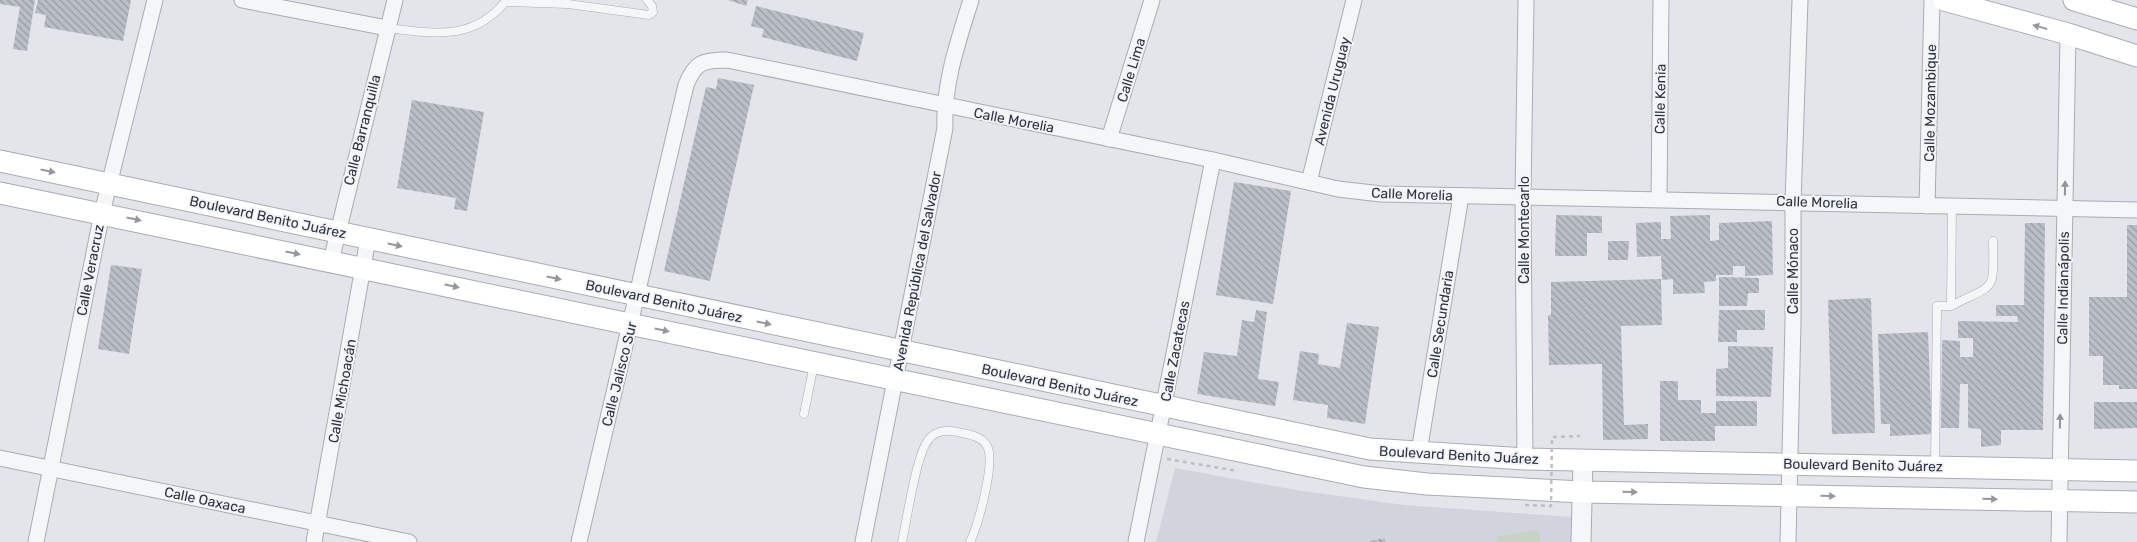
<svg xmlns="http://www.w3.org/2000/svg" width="2137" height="542" viewBox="0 0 2137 542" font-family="Rubik,sans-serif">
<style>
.built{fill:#d1d4dc}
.pitch{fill:#c7d3c5}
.building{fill:url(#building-back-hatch)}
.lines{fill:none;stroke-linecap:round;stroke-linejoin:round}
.service-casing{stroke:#a8acb4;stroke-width:9}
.minor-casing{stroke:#a8acb4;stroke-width:17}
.tertiary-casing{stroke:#a8acb4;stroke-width:21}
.secondary-casing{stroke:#a8acb4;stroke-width:23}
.path{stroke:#bdbfc5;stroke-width:2.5;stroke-dasharray:4 4;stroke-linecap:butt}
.service{stroke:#f5f6f8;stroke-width:8}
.minor{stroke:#f5f6f8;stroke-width:15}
.tertiary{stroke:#f5f6f8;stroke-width:19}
.secondary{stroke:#fff;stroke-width:21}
.path-bridge{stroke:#bdbfc5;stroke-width:2.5;stroke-dasharray:4 4;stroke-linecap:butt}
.oneway{fill:#9698a0}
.oneway2{fill:#90949c}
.labels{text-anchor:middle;stroke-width:4;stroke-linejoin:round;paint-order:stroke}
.street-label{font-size:14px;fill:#2c3241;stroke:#f2f4f7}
</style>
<defs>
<pattern id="building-back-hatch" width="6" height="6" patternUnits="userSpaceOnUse" patternTransform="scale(1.25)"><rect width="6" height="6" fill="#babec6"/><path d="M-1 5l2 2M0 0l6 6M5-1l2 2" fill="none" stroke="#979ba2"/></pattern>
</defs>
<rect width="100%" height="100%" fill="#e3e5ea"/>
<!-- built -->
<path class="built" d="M 1175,468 L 1296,490 L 1404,505 L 1573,517 L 1573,542 L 1156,542 Z"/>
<!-- pitch -->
<path class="pitch" d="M 1538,530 L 1540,542 L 1497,542 L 1496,537 Z"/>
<!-- building -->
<g class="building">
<path d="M 0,0 L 35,0 L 27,51 L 13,49 L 20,7 L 0,4 Z"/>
<path d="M 38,0 L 131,0 L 123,41 L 44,27 L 46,15 L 35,13 Z"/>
<path d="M 728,0 L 748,0 L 746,6 Z"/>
<path d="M 756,6 L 864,33 L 857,61 L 762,37 L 764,29 L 751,26 Z"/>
<path d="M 718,78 L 754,85 L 710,281 L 664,271 L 706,87 L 716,89 Z"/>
<path d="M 412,100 L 484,112 L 467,211 L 454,209 L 456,198 L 397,188 Z"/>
<path d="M 1234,182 L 1291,191 L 1273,304 L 1216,295 Z"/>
<path d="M 1556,215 L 1602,216 L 1602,233 L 1587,233 L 1587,256 L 1555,256 Z"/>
<path d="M 1710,215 L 1710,241 L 1719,240 L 1719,223 L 1772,221 L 1773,275 L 1745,276 L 1745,266 L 1733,266 L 1733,275 L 1716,275 L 1716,281 L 1704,282 L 1705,293 L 1673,294 L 1673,279 L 1662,280 L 1661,256 L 1637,257 L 1636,223 L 1661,222 L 1661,239 L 1671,239 L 1670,216 Z"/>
<path d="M 2025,223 L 2045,223 L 2043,430 L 2001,430 L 2001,445 L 1981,447 L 1981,429 L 1968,428 L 1968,384 L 1960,384 L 1959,428 L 1941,428 L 1942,340 L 1960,341 L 1960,357 L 1973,357 L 1973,338 L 1958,338 L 1958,321 L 2018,322 L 2017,316 L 1996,316 L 1996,305 L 2024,305 Z"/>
<path d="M 2127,225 L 2137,225 L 2137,389 L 2119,389 L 2119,385 L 2103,385 L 2103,356 L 2089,356 L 2089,297 L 2127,297 Z"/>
<path d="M 1608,241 L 1629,241 L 1628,260 L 1608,260 Z"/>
<path d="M 111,265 L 142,269 L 129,354 L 98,349 Z"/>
<path d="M 1719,277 L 1759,278 L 1759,293 L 1748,293 L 1747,306 L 1719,306 Z"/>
<path d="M 1661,279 L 1662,325 L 1621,326 L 1624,425 L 1648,424 L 1648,439 L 1603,440 L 1602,364 L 1549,365 L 1548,315 L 1551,315 L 1551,282 Z"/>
<path d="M 1871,298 L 1875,433 L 1832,434 L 1828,300 Z"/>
<path d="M 1256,310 L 1267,312 L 1258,379 L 1279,382 L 1275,406 L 1197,394 L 1204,352 L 1237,356 L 1242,320 L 1254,322 Z"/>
<path d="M 1719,310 L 1765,310 L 1765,330 L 1737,330 L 1737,342 L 1718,342 Z"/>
<path d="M 1347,323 L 1379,327 L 1365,424 L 1327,418 L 1328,405 L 1293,400 L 1300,351 L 1319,354 L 1318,364 L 1340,368 Z"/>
<path d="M 1928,332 L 1932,434 L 1890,436 L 1890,424 L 1881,424 L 1878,334 Z"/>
<path d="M 1728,346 L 1773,347 L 1771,397 L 1716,396 L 1716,369 L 1728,368 Z"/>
<path d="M 1660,381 L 1678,381 L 1678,400 L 1701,400 L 1701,413 L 1716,413 L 1716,401 L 1757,401 L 1757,426 L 1715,426 L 1715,441 L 1660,441 Z"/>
<path d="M 2094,402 L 2137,402 L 2137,428 L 2094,429 Z"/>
<path d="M 1385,538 L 1385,542 L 1370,542 L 1370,541 Z"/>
</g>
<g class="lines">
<defs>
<g id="service">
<path d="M 387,28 C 433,33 472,42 505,2 L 568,4 L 649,15 L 653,12 L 652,6 L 647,0"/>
<path d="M 1951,306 C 1995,283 1994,295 1993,241"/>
<path d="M 804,414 L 814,364"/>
<path d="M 1935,464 L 1937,306 L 1951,306 L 1952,206"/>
<path d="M 902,542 C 907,520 916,454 929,439 C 935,431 948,429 957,432 C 967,434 982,436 987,446 C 996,462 978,525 970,542"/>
</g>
<g id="minor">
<path d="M 242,0 L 387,28"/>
<path d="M 1109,139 L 1152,0"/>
<path d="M 1309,182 L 1354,0"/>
<path d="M 1659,199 L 1661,0"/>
<path d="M 1927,206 L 1932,0"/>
<path d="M 331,261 L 395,0"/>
<path d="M 1419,452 L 1461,196"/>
<path d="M 0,458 L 409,542"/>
<path d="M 1525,459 L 1523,197 L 1526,0"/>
<path d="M 36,542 L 102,213 L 155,0"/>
<path d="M 314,542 L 368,239"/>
<path d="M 579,542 L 686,85 C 695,62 703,60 727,60 L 1213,160 L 1338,189 L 1381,194 L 2137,210"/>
<path d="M 863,542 L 945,128 C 943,84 958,42 971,0"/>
<path d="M 1136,542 L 1213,160"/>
<path d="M 1788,542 L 1793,321 L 1793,202 L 1800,0"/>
<path d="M 2059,542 L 2068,34"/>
</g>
<path id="tertiary" d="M 1581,542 L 1583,460"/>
<g id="secondary">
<path d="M 1944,0 L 2068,34 L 2137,56"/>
<path d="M 2074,0 L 2137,19"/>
<path d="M 0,161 L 1370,449 L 1525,459 L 2137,471"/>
<path d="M 0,193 L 1364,477 L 1427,484 L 1582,492 L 2137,502"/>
</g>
</defs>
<!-- service casing -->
<use href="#service" class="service-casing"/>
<!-- minor casing -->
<use href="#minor" class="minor-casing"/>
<!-- tertiary casing -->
<use href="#tertiary" class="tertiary-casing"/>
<!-- secondary casing -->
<use href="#secondary" class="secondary-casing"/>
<!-- path -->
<path class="path" d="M 1167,459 L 1238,471"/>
<!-- service -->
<use href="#service" class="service"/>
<!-- minor -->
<use href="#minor" class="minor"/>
<!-- tertiary -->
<use href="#tertiary" class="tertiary"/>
<!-- secondary -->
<use href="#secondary" class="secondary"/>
<!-- path-bridge -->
<path class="path-bridge" d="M 1525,505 L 1551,506 L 1552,437 L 1580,436"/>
</g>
<!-- one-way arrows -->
<defs><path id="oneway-solid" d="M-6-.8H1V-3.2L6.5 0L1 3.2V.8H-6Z" transform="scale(1.25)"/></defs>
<g class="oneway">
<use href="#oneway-solid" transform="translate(2040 27) rotate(-164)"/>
<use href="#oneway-solid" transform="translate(48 171) rotate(12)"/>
<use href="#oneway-solid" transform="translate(134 219) rotate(12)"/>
<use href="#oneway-solid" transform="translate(395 245) rotate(12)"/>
<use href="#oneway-solid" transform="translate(293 253) rotate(12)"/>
<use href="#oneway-solid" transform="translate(554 278) rotate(12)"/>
<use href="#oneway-solid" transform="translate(452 286) rotate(12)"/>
<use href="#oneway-solid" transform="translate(764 323) rotate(12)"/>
<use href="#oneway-solid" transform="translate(662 330) rotate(12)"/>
<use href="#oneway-solid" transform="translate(1630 492) rotate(1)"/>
<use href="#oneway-solid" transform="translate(1828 496) rotate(1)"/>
<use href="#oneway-solid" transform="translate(1990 499) rotate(1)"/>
</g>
<g class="oneway2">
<use href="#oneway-solid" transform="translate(2065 188) rotate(-89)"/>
<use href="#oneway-solid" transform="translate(2060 421) rotate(-89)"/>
</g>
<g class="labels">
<!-- street labels -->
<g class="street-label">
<text transform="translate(1131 70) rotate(-73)" y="5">Calle Lima</text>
<text transform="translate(1332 91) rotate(-76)" y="5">Avenida Uruguay</text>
<text transform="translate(1660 99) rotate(-89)" y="5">Calle Kenia</text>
<text transform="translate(1930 103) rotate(-89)" y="5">Calle Mozambique</text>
<text transform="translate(1014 120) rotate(11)" y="5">Calle Morelia</text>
<text transform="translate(362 130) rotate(-76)" y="5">Calle Barranquilla</text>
<text transform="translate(1412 194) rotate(2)" y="5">Calle Morelia</text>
<text transform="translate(1817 202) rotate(2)" y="5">Calle Morelia</text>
<text transform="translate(268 217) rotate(12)" y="5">Boulevard Benito Juárez</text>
<text transform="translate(1524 230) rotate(-90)" y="5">Calle Montecarlo</text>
<text transform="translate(90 270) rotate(-79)" y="5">Calle Veracruz</text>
<text transform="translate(917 271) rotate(-79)" y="5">Avenida República del Salvador</text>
<text transform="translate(1793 271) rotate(-90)" y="5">Calle Mónaco</text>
<text transform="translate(2063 288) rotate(-89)" y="5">Calle Indianápolis</text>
<text transform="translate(664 301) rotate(12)" y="5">Boulevard Benito Juárez</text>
<text transform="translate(1440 324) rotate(-81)" y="5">Calle Secundaria</text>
<text transform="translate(1175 351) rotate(-79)" y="5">Calle Zacatecas</text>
<text transform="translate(619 374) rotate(-76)" y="5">Calle Jalisco Sur</text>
<text transform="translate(1060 385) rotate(12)" y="5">Boulevard Benito Juárez</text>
<text transform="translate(342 391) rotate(-80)" y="5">Calle Michoacán</text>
<text transform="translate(1459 455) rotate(3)" y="5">Boulevard Benito Juárez</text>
<text transform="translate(1863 465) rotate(1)" y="5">Boulevard Benito Juárez</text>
<text transform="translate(205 500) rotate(12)" y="5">Calle Oaxaca</text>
</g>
</g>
</svg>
